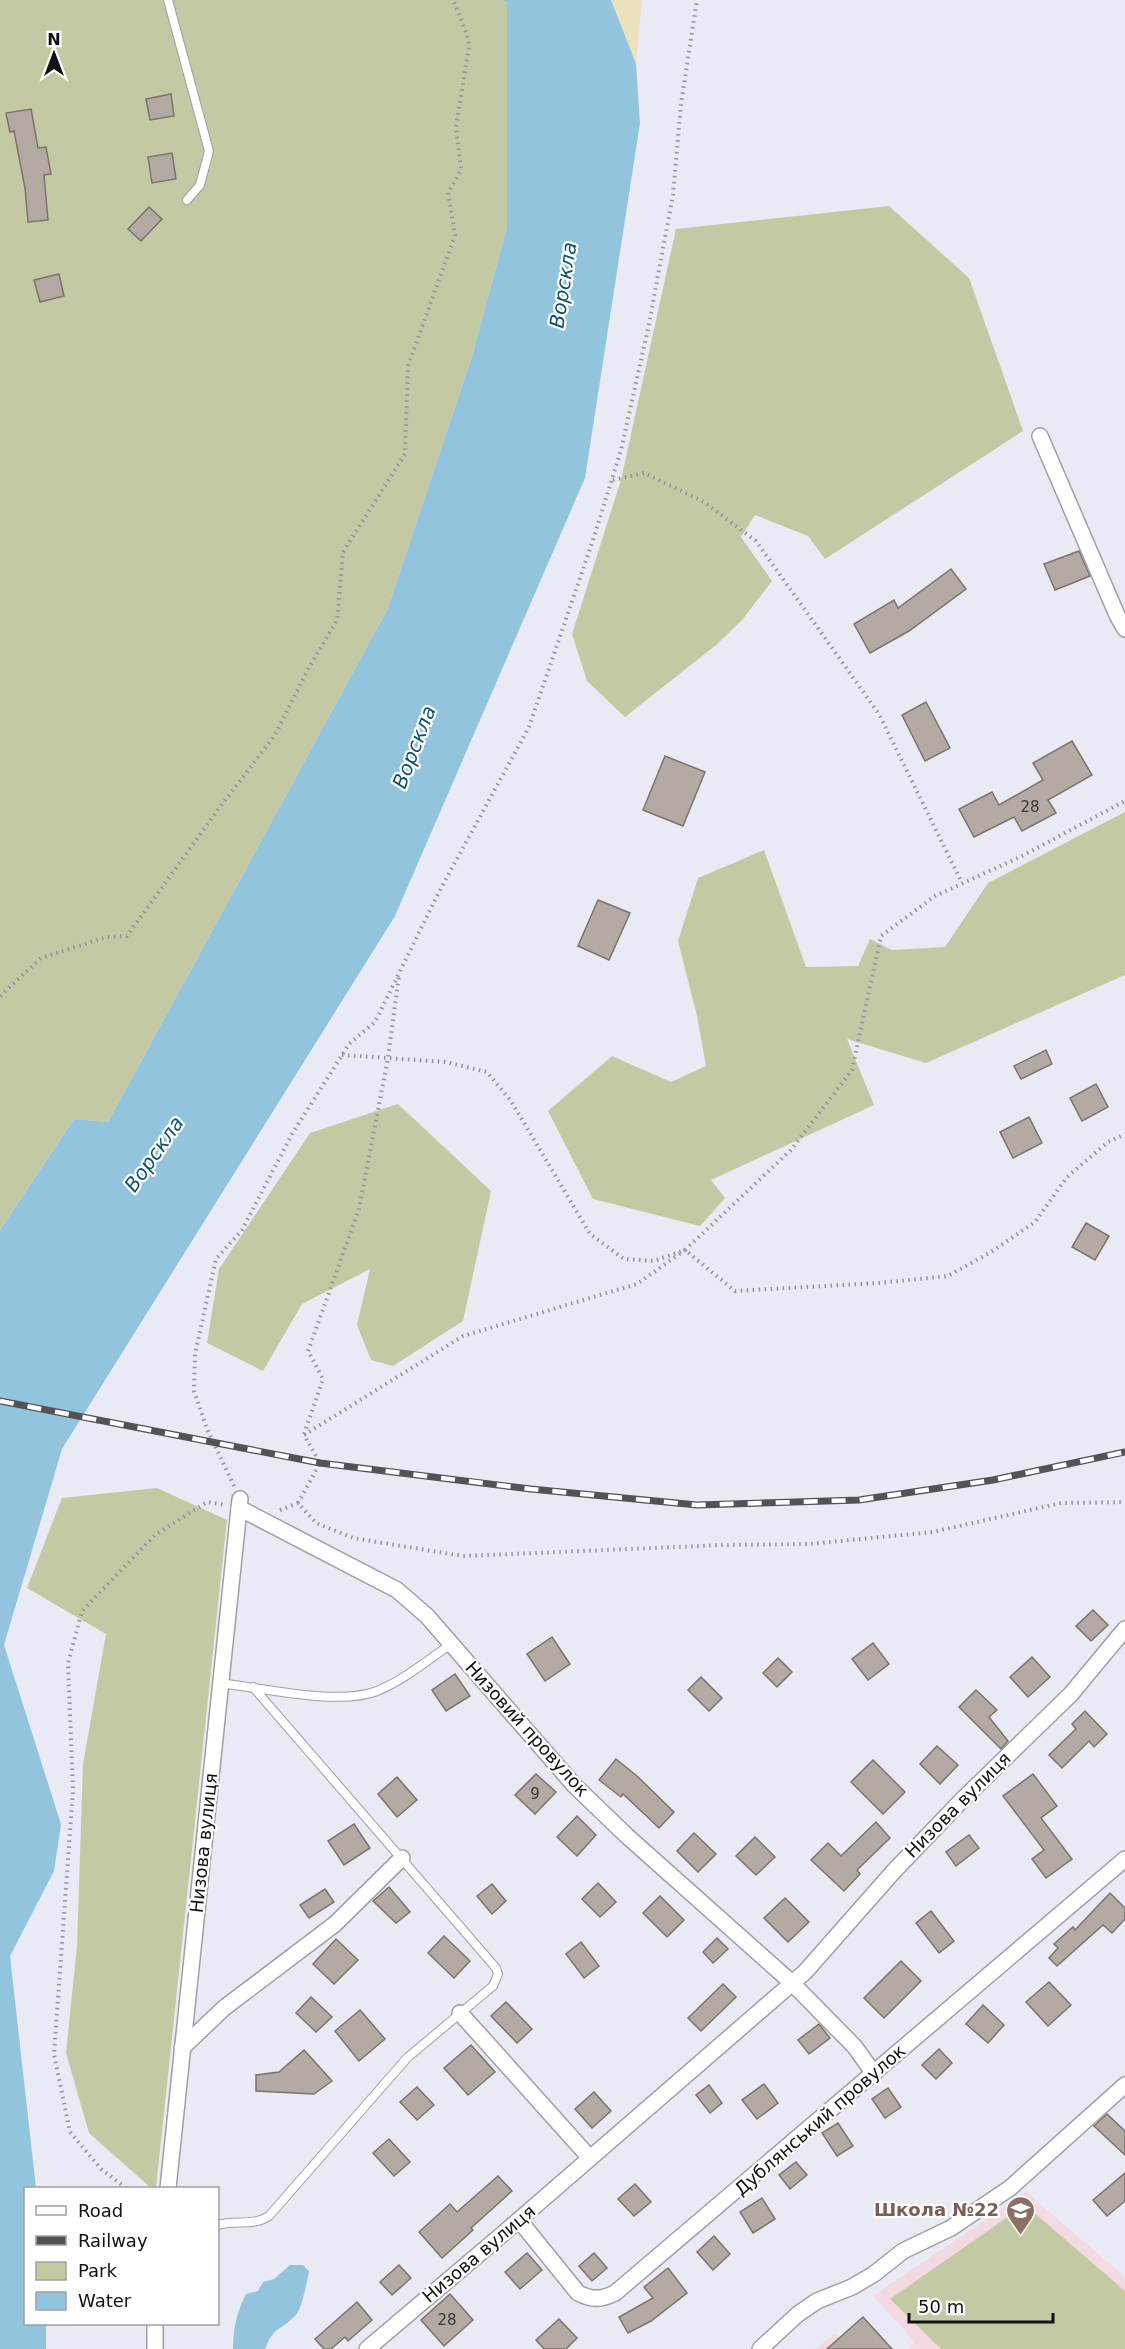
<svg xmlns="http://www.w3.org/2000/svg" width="1125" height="2349" viewBox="0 0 1125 2349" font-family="'DejaVu Sans',sans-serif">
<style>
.education{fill:#f2d9e2}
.green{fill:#c3caa3}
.sand{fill:#ebe1bc}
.water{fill:#92c5dd}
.building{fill:#b3aaa4;stroke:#7c736d;stroke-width:1.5}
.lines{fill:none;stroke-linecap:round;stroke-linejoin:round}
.service-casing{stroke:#9e9fa9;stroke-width:10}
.minor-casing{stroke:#9e9fa9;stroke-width:18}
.path{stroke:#92929a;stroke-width:4;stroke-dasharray:1.5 4.5;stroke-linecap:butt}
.service{stroke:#fff;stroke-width:8}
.minor{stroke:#fff;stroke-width:15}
.rail-casing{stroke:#525258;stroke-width:7}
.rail{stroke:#fff;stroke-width:4.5;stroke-dasharray:14;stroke-linecap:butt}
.labels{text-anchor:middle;stroke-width:4.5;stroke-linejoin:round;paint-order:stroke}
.number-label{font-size:15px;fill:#3a3739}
.street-label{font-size:18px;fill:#111115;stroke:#fff}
.education-label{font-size:18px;font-weight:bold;fill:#785e54;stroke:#fff;text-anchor:end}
.water-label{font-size:20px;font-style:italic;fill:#0e526a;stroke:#fff}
</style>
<rect width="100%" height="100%" fill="#e9eaf4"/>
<!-- education -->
<g class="education">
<path d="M 1026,2192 L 1125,2277 L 1125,2349 L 908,2349 L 915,2342 L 873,2296 Z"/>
<path d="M 835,2334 L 848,2349 L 815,2349 Z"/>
</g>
<!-- green -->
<g class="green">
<path d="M 0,0 L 502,0 L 507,3 L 507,227 L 472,356 L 387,610 L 108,1122 L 74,1119 L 0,1230 Z"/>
<path d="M 889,206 L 969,278 L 1023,431 L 825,559 L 808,536 L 755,515 L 741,537 L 772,581 L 742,620 L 716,645 L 625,717 L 587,681 L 572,634 L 621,480 L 676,229 Z"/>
<path d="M 1125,812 L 1125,975 L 926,1063 L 847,1039 L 874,1105 L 711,1180 L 725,1198 L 700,1226 L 593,1199 L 548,1111 L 612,1056 L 671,1082 L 706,1066 L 697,1016 L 678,941 L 698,878 L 764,850 L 806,967 L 858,966 L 870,939 L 892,950 L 945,947 L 988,883 Z"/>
<path d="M 398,1104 L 491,1191 L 463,1321 L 393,1366 L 371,1360 L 357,1325 L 370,1269 L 302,1304 L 263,1371 L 207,1343 L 219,1269 L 310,1133 Z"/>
<path d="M 157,1488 L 227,1520 L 156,2188 L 151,2188 L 89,2133 L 66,2053 L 77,1946 L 83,1764 L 106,1634 L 27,1588 L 62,1498 Z"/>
<path d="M 1025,2205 L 1125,2291 L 1125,2349 L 941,2349 L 890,2299 Z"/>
</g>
<!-- sand -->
<path class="sand" d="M 611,0 L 642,0 L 636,64 Z"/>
<!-- water -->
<g class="water">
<path d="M 502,0 L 611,0 L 636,64 L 640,123 L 585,478 L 395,916 L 62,1449 L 4,1645 L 61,1824 L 54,1871 L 10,1956 L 36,2188 L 26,2188 L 26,2324 L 46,2324 L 46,2349 L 0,2349 L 0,1230 L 74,1119 L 108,1122 L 387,610 L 472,356 L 507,227 L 507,3 Z"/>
<path d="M 290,2265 L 303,2265 L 309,2271 C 308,2278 301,2311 296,2315 C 282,2330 274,2326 265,2349 L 233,2349 C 233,2330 237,2311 246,2294 L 258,2291 L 263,2282 L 274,2279 Z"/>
</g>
<!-- building -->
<g class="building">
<path d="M 171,94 L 174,116 L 150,120 L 146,99 Z"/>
<path d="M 31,109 L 38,148 L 46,147 L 51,174 L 44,175 L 48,220 L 28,222 L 25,188 L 14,131 L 10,132 L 6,113 Z"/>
<path d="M 172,153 L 176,179 L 152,183 L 148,157 Z"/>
<path d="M 149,207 L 162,219 L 141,241 L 128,229 Z"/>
<path d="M 59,274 L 64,296 L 40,302 L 34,280 Z"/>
<path d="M 1079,551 L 1090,576 L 1055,590 L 1044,564 Z"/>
<path d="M 951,569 L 966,589 L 909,631 L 870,653 L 854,624 L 894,600 L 898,608 Z"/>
<path d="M 926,702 L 950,748 L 925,761 L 902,715 Z"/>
<path d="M 1072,741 L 1092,775 L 1048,800 L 1056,813 L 1022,831 L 1014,817 L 974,837 L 959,809 L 992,792 L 999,805 L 1043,780 L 1033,763 Z"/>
<path d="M 665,756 L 705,772 L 683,826 L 643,810 Z"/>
<path d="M 598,900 L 630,913 L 609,960 L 578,946 Z"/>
<path d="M 1046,1050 L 1052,1064 L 1021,1079 L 1014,1066 Z"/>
<path d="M 1096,1084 L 1108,1107 L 1082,1121 L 1070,1098 Z"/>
<path d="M 1029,1117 L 1042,1143 L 1013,1158 L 1000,1132 Z"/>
<path d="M 1086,1223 L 1109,1236 L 1095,1260 L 1072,1247 Z"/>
<path d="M 1093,1610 L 1108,1625 L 1091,1641 L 1076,1626 Z"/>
<path d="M 552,1637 L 570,1664 L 545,1681 L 527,1654 Z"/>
<path d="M 873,1643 L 889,1664 L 868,1680 L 852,1659 Z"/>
<path d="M 1032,1657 L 1050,1677 L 1028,1697 L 1010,1677 Z"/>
<path d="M 778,1658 L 792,1672 L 777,1687 L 763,1673 Z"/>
<path d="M 455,1674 L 470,1696 L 446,1711 L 432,1690 Z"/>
<path d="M 701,1677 L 722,1698 L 709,1711 L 688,1690 Z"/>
<path d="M 976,1690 L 997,1710 L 989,1717 L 1008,1741 L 1001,1749 L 959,1707 Z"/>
<path d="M 1085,1711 L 1107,1734 L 1094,1747 L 1089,1741 L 1062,1768 L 1049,1755 L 1076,1729 L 1072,1724 Z"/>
<path d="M 937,1746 L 958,1765 L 940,1784 L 920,1764 Z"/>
<path d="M 616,1759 L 637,1776 L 674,1812 L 659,1828 L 623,1794 L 621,1797 L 599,1780 Z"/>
<path d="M 873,1760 L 905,1792 L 883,1814 L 851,1782 Z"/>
<path d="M 536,1774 L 556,1792 L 535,1814 L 515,1795 Z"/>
<path d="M 1033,1774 L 1057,1806 L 1041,1818 L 1072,1859 L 1046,1878 L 1032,1859 L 1044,1850 L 1003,1796 Z"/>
<path d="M 397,1777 L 417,1800 L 397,1817 L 378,1794 Z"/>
<path d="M 577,1816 L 596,1835 L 577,1856 L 557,1837 Z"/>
<path d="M 876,1822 L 890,1838 L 857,1870 L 860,1874 L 844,1891 L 811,1860 L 828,1843 L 841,1856 Z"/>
<path d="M 354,1824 L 370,1848 L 344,1865 L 328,1841 Z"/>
<path d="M 694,1833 L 716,1854 L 698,1872 L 677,1851 Z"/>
<path d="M 969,1835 L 979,1848 L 956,1866 L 946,1852 Z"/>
<path d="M 755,1837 L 775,1857 L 756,1875 L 736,1856 Z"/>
<path d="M 598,1883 L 616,1902 L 600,1917 L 582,1899 Z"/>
<path d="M 492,1884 L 506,1901 L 492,1914 L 477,1896 Z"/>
<path d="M 389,1887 L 410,1912 L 396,1923 L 373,1901 Z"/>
<path d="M 325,1889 L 334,1902 L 309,1918 L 300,1905 Z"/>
<path d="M 1110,1893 L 1125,1908 L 1125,1919 L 1112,1933 L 1103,1925 L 1057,1966 L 1049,1958 L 1058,1948 L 1054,1944 L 1073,1927 L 1075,1930 Z"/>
<path d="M 660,1896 L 684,1920 L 667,1937 L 643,1913 Z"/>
<path d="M 785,1898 L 809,1922 L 788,1942 L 764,1918 Z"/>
<path d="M 931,1911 L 954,1941 L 939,1953 L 916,1923 Z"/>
<path d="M 444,1936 L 470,1961 L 454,1978 L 428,1953 Z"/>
<path d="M 717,1938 L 728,1949 L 713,1963 L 703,1952 Z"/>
<path d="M 336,1939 L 358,1960 L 334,1984 L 313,1964 Z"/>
<path d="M 581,1942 L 599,1966 L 584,1978 L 566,1954 Z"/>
<path d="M 901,1961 L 921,1981 L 884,2018 L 864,1998 Z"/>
<path d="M 1049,1982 L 1071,2005 L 1048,2026 L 1026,2002 Z"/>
<path d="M 723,1984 L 736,1997 L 701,2031 L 688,2018 Z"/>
<path d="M 311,1997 L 332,2017 L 316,2032 L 296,2013 Z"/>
<path d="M 506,2002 L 532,2029 L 517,2043 L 491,2016 Z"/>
<path d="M 983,2005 L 1004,2025 L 988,2043 L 966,2024 Z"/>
<path d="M 360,2010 L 385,2039 L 359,2061 L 335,2031 Z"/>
<path d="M 819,2024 L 830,2038 L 809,2054 L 798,2040 Z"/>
<path d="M 471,2045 L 495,2072 L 468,2095 L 444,2068 Z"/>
<path d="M 939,2049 L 952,2063 L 936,2079 L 922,2065 Z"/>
<path d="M 304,2050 L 332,2081 L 314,2094 L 256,2091 L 256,2075 L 279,2072 Z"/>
<path d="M 764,2084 L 778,2103 L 757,2119 L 742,2100 Z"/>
<path d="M 709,2085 L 722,2103 L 710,2113 L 696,2095 Z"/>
<path d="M 417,2087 L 434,2105 L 417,2120 L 400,2102 Z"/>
<path d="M 888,2088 L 901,2107 L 885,2118 L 872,2099 Z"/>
<path d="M 594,2092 L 611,2111 L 592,2128 L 575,2109 Z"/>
<path d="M 1107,2114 L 1125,2131 L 1125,2155 L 1094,2126 Z"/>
<path d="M 838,2123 L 853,2146 L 837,2156 L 822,2133 Z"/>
<path d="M 389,2139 L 410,2162 L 394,2176 L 373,2153 Z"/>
<path d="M 796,2162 L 807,2175 L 790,2189 L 779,2175 Z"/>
<path d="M 1125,2173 L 1125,2201 L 1107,2216 L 1093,2200 Z"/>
<path d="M 498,2176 L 512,2191 L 471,2228 L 473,2230 L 442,2258 L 419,2232 L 450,2204 L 457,2212 Z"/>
<path d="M 635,2184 L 651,2202 L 634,2216 L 618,2199 Z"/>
<path d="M 762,2198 L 775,2219 L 753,2233 L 740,2212 Z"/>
<path d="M 714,2236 L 730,2254 L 713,2270 L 697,2252 Z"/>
<path d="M 527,2253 L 542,2270 L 520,2289 L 505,2272 Z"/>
<path d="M 594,2253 L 607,2268 L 592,2281 L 579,2266 Z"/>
<path d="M 399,2265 L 411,2278 L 392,2295 L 380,2282 Z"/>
<path d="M 668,2268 L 687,2293 L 651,2321 L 628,2333 L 619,2317 L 653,2298 L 644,2287 Z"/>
<path d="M 450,2294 L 473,2320 L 444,2346 L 421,2320 Z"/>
<path d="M 357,2302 L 372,2320 L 348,2341 L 345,2337 L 331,2349 L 324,2349 L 315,2339 Z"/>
<path d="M 863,2317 L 892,2349 L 827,2349 Z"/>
<path d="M 559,2319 L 577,2338 L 566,2349 L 544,2349 L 536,2340 Z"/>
</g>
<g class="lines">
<defs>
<g id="service">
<path d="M 168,0 L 209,151 L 200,185 L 187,200"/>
<path d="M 220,1683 C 262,1688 339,1706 377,1691 C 404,1680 428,1660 451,1644"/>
<path d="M 218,2225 C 236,2219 252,2227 269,2216 L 407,2058 L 493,1986 L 498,1974 L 496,1968 L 253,1687"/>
</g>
<g id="minor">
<path d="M 1040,436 L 1117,615 L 1125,629"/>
<path d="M 239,1508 L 397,1590 L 427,1616 L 574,1785 L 627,1836 L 792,1983 L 855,2047 L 874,2074"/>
<path d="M 460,2013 L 590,2158"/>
<path d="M 182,2048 L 224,2008 L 335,1924 L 402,1858"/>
<path d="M 168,2188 L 240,1499"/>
<path d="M 519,2220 L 578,2293 C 592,2300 601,2300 615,2293 L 1125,1859"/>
<path d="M 155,2324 L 155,2349"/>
<path d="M 367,2349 L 505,2232 L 805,1972 L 894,1871 L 962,1800 L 1071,1694 L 1125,1629"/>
<path d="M 760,2349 L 798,2314 L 817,2301 L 852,2287 L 874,2274 L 903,2251 L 951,2228 L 1010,2188 L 1125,2085"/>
</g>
</defs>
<!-- service casing -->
<use href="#service" class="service-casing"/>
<!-- minor casing -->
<use href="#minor" class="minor-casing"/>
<!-- path -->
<g class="path">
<path d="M 613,480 L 644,473 L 704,502 L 756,541 L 879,714 L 962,883"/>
<path d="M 0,996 L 41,958 L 107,937 L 127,936 L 217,811 L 275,735 L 307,671 L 337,620 L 343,552 L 405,454 L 408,366 L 455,235 L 448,193 L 461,170 L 456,127 L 469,46 L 467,34 L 453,0"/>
<path d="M 342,1055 L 446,1062 L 487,1072 L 511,1101 L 590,1234 L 624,1259 L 654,1261 L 685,1250 L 791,1150 L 852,1070 L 881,936 L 935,896 L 1020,857 L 1125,801"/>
<path d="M 304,1434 L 323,1379 L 308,1351 L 359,1209 L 388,1058 L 399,975"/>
<path d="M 234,1486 L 207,1429 L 194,1391 L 195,1354 L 216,1259 L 242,1230 L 292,1134 L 349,1044 L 375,1022 L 440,890 L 529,727 L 593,540 L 621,450 L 648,329 L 673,195 L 681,104 L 697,0"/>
<path d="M 298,1503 L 320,1463 L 304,1435 L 463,1336 L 637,1284 L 685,1250 L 735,1291 L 879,1283 L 948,1276 L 991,1252 L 1035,1222 L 1067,1177 L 1108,1142 L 1125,1134"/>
<path d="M 280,1510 L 298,1503 L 316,1523 L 353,1538 L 463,1556 L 724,1545 L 809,1544 L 933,1532 L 1061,1503 L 1125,1502"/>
<path d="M 126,2188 L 101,2169 L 70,2132 L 54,2054 L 73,1790 L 68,1663 L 82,1611 L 155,1535 L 207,1502 L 225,1505"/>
</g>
<!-- service -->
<use href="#service" class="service"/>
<!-- minor -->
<use href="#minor" class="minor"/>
<defs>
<path id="rail" d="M 0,1401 L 320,1463 L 531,1489 L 697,1505 L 859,1500 L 993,1480 L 1125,1452"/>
</defs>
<!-- rail casing -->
<use href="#rail" class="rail-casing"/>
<!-- rail -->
<use href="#rail" class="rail"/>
</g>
<!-- icons -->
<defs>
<symbol id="school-pin" viewBox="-11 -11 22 30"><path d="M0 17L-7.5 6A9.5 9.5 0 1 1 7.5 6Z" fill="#8d6e63" stroke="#fff"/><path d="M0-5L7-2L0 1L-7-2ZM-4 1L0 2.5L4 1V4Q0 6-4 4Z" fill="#fff"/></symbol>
</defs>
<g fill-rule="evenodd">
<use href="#school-pin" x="1004" y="2194" width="33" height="45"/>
</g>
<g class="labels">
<!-- number labels -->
<g class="number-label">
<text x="1030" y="812">28</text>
<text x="535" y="1799">9</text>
<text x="447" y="2325">28</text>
</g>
<!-- street labels -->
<g class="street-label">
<text transform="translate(527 1729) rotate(48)" y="6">Низовий провулок</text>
<text transform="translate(958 1805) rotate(-45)" y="6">Низова вулиця</text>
<text transform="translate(204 1843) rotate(-84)" y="6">Низова вулиця</text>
<text transform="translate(820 2120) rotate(-41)" y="6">Дублянський провулок</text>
<text transform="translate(479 2254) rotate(-40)" y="6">Низова вулиця</text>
</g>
<!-- education labels -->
<g class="education-label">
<text x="999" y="2216">Школа №22</text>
</g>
<!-- water labels -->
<g class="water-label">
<text transform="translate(563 285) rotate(-81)" y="7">Ворскла</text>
<text transform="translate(414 747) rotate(-69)" y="7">Ворскла</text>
<text transform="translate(154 1154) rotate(-55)" y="7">Ворскла</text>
</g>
</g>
<!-- legend -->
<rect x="24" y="2187" width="195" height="138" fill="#ffffff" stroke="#a0a0a1" stroke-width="1.5"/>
<rect x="36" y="2206" width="30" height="9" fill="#ffffff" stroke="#a0a0a1" stroke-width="1.5"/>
<text x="78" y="2217" font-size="18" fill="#111115">Road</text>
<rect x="36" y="2236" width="30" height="9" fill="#525258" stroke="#a0a0a1" stroke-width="1.5"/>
<text x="78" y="2247" font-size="18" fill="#111115">Railway</text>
<rect x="36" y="2262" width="30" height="18" fill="#c3caa3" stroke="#a0a0a1" stroke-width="1.5"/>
<text x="78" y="2277" font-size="18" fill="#111115">Park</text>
<rect x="36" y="2292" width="30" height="18" fill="#92c5dd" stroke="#a0a0a1" stroke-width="1.5"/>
<text x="78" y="2307" font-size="18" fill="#111115">Water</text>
<!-- north arrow -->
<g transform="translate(54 54)" stroke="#ffffff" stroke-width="4.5" paint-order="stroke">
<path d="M0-4.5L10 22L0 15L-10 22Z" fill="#111115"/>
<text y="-9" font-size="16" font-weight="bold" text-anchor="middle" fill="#111115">N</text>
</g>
<!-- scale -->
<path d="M909 2313v9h144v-9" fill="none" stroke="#111115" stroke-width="3"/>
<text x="918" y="2313" font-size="18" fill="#111115" stroke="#ffffff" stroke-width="4.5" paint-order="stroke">50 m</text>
</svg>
